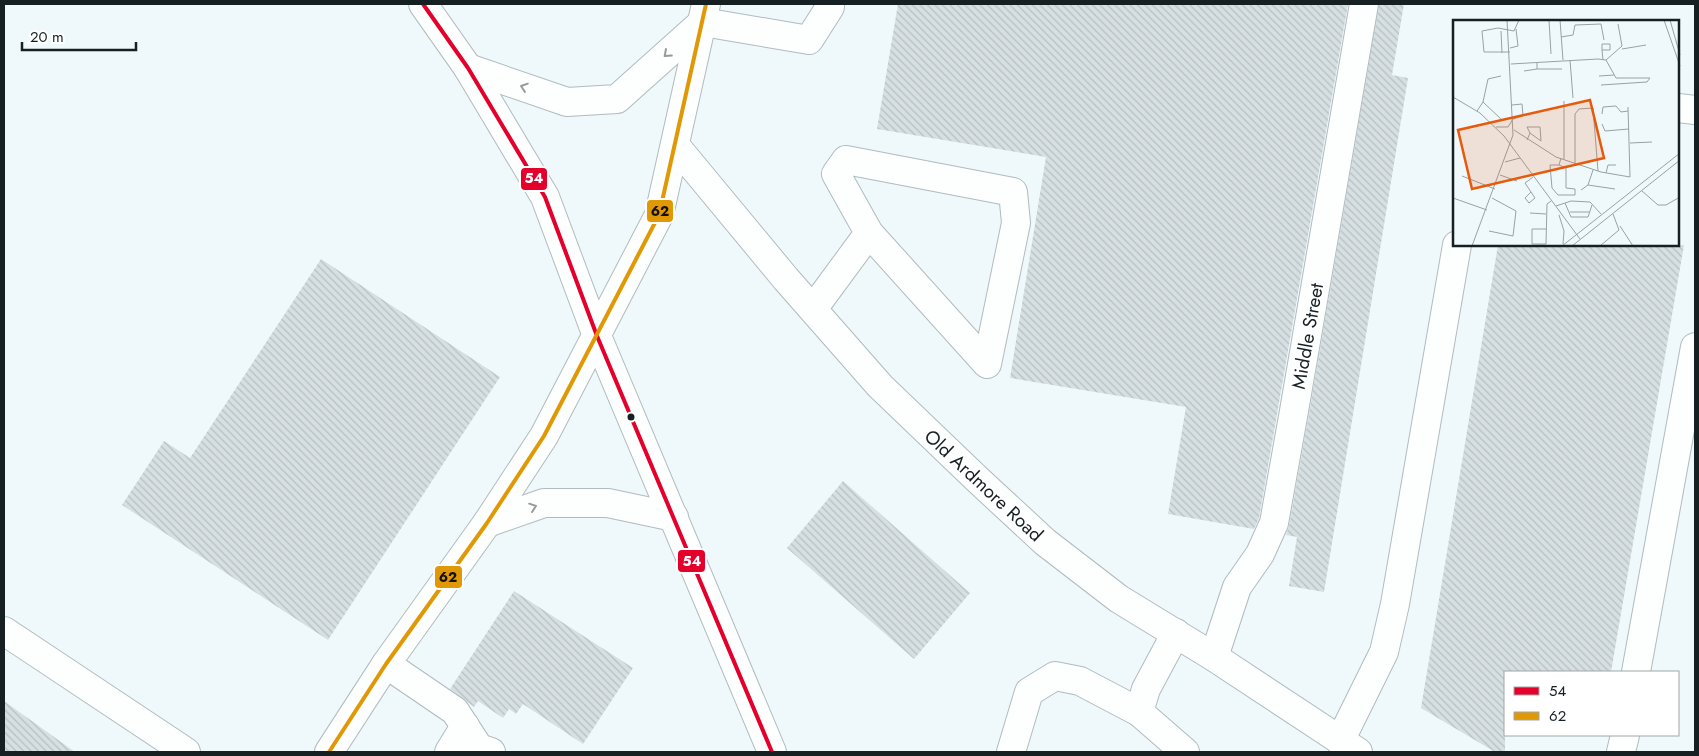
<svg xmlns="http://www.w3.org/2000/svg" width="1699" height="756" viewBox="0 0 1699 756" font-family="Jost,sans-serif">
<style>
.building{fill:url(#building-back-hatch)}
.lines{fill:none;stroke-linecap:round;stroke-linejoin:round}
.minor-casing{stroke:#b2bbbd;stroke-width:30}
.major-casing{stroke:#b2bbbd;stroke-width:30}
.minor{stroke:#fdfefe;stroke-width:28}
.major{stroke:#fdfefe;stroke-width:28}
.bus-1-casing{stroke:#fff;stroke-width:8}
.bus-2-casing{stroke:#fff;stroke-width:8}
.bus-1{stroke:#e4002b;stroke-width:4}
.bus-2{stroke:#e09904;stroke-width:4}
.oneway{stroke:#959a9b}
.bus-dot{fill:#162023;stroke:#fff;stroke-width:2}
.labels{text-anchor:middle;stroke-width:4;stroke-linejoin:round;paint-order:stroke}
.street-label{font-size:19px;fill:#162023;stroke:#fff}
.inset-road{fill:none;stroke:#98a2a4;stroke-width:1}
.view{fill:#e8590c;fill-opacity:0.15;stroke:#e8590c;stroke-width:2.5}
.inset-edge{fill:none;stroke:#162023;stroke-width:2.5}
.line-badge{stroke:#fff;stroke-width:2}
.badge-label{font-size:14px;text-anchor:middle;font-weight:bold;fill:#fff}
.pale-badge-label{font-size:14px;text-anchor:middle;font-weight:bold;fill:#111}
</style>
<defs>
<pattern id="building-back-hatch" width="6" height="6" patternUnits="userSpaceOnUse" patternTransform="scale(1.25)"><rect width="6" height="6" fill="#d6dfe2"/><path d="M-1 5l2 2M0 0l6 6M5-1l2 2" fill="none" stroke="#b7bfc2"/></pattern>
</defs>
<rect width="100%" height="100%" fill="#eff8fa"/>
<!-- building -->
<g class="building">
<path d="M 898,4 L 1348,4 L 1259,518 L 1254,529 L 1168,514 L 1186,407 L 1010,378 L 1046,157 L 877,129 Z"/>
<path d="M 1379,4 L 1404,4 L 1392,75 L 1408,78 L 1324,592 L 1289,586 L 1297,537 L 1286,535 L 1289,526 L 1309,414 Z"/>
<path d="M 1498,245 L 1684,245 L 1611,672 L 1505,672 L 1505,752 L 1495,752 L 1421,708 Z"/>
<path d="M 321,259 L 500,377 L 328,640 L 122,505 L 164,441 L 190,458 Z"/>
<path d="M 843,481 L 970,593 L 914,659 L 787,548 Z"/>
<path d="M 514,591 L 633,668 L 583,744 L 523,704 L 516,714 L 509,709 L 503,718 L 478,701 L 474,707 L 450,689 Z"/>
<path d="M 4,701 L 75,752 L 4,752 Z"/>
</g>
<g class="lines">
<defs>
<g id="minor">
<path d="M 703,22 L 809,40 L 830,7 L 830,4"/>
<path d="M 1678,108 L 1695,110"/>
<path d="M 675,145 L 786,279 L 880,386 L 977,479 L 1045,542 L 1119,599 L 1214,657 L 1358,752"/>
<path d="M 813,309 L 869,233 L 836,174 L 846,160 L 1013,192 L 1016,223 L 987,364 L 869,233"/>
<path d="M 4,631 L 186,752"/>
<path d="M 1214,657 L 1237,587 L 1260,554 L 1274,523 L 1294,411 L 1364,4"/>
<path d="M 386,664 L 455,711 L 479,748 L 491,752"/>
<path d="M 1636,672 L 1695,347"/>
<path d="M 1139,712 L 1146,689 L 1176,633"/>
<path d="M 1340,741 L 1384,652 L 1395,604 L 1457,245"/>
<path d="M 329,752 L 386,664 L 487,523 L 544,436 L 659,215 L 706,4"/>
<path d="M 449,752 L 465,726"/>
<path d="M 1011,752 L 1029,692 L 1055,676 L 1080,681 L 1139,712 L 1185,752"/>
<path d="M 1621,752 L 1625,735"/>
</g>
<g id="major">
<path d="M 423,4 L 468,68 L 545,197 L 597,336 L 772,752"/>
<path d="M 468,68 L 567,102 L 617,99 L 703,22"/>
<path d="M 487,523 L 544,503 L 608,503 L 674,517"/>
</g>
</defs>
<!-- minor casing -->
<use href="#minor" class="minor-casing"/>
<!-- major casing -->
<use href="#major" class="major-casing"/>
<!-- minor -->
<use href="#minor" class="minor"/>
<!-- major -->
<use href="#major" class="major"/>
<defs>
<path id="bus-1" d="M 423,4 L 468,68 L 545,197 L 597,336 L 772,752"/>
<path id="bus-2" d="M 329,752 L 386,664 L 487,523 L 544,436 L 659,215 L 706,4"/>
</defs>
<!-- bus-1 casing -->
<use href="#bus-1" class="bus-1-casing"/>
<!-- bus-2 casing -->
<use href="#bus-2" class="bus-2-casing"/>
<!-- bus-1 -->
<use href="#bus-1" class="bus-1"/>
<!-- bus-2 -->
<use href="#bus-2" class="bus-2"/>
</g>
<!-- one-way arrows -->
<defs><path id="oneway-chevron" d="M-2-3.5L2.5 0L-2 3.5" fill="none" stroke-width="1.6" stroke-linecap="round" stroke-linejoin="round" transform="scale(1.25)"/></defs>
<g class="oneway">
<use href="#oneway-chevron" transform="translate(667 54) rotate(138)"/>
<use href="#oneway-chevron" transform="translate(524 87) rotate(-161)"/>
<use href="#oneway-chevron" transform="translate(533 507) rotate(-19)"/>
</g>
<!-- markers -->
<circle class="bus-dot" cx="631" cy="417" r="4.5"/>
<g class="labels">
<!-- street labels -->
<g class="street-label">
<text transform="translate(1307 336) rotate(-80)" y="7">Middle Street</text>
<text transform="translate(984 485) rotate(43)" y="7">Old Ardmore Road</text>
</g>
</g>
<!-- overview -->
<g transform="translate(1453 20)">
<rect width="226" height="226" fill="#eff8fa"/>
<path class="inset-road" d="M 96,0 L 98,34M 107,0 L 110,40M 211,0 L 227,46M 217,0 L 227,35M 48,11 L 49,33M 108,17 L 120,15 L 122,5 L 148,4 L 151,20M 57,28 L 65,26 L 63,9M 169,29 L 193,25M 149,30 L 157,30 L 157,24 L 149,24 L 149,30 L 150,40M 57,32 L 31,32 L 29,11 L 45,8 L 61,11 L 66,0M 117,40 L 120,78M 153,40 L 169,26 L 165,4M 58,44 L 145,39 L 153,40 L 163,58 L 197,58 L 194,62 L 148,65M 84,49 L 109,49M 71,51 L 84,49 L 84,42M 146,56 L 161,55M 0,77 L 27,93 L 51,116 L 127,219M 111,81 L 111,139M 30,82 L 49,100M 59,85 L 69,84 L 70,96 L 60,99M 24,91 L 30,82 L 35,59 L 48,56M 149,94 L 150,87 L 163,86 L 168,92 L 175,91M 149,104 L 152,111 L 176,109M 43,107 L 55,107 L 60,99M 61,110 L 103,137 L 148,152 L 177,157 L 175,87M 74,120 L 77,113 L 74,107 L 87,107 L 88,121 L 77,113M 177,123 L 199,122M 52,142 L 67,138M 122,144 L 122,94 L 126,89 L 140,88 L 145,151M 106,145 L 113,148 L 113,168 L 122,169 L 122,175 L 105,175 L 99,168 L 97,145 L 106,145 L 108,138M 153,153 L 155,145 L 163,145M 47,155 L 64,161M 9,156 L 42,169M 135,165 L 162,169M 128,170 L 135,165 L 140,150M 189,171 L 205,185 L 213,185 L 227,177M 78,172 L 72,178 L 76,183 L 82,178 L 72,163 L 80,157M 0,178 L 34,190M 112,183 L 118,197 L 135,197 L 139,185M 103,186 L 118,181 L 137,182 L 148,194M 117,192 L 136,192M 77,193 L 93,194M 106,195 L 111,211 L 110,224M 167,206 L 180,226M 93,209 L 79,209 L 79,224 L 93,224 L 94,184 L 98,181M 36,211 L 60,216 L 63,191 L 39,178M 19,226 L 60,115 L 54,0M 109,226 L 227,133M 119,226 L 227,140M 147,226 L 166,210 L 160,194"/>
<path class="view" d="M 137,80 L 151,138 L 19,169 L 5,110 Z"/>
<rect width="226" height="226" class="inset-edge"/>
</g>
<g class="line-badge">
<rect x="520" y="167" width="28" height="24" rx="5" fill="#e4002b"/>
<rect x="646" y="199" width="28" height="24" rx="5" fill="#e09904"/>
<rect x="677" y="549" width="29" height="24" rx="5" fill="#e4002b"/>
<rect x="434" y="565" width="29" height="24" rx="5" fill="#e09904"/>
</g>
<g class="badge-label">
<text x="534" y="183">54</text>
<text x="692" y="566">54</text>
</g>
<g class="pale-badge-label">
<text x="660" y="216">62</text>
<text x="448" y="582">62</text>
</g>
<!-- border -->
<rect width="1699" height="756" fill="none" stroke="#162023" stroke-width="10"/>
<!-- legend -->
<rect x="1504" y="671" width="175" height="65" fill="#ffffff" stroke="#a2a6a7"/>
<rect x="1514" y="687" width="25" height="8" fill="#e4002b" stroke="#a2a6a7"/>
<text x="1549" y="696" font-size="15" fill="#162023">54</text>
<rect x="1514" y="712" width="25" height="8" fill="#e09904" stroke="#a2a6a7"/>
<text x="1549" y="721" font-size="15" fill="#162023">62</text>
<!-- scale -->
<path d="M22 42v8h114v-8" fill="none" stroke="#162023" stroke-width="2.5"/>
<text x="30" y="42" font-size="15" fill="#162023" stroke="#ffffff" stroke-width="4" paint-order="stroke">20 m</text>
</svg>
